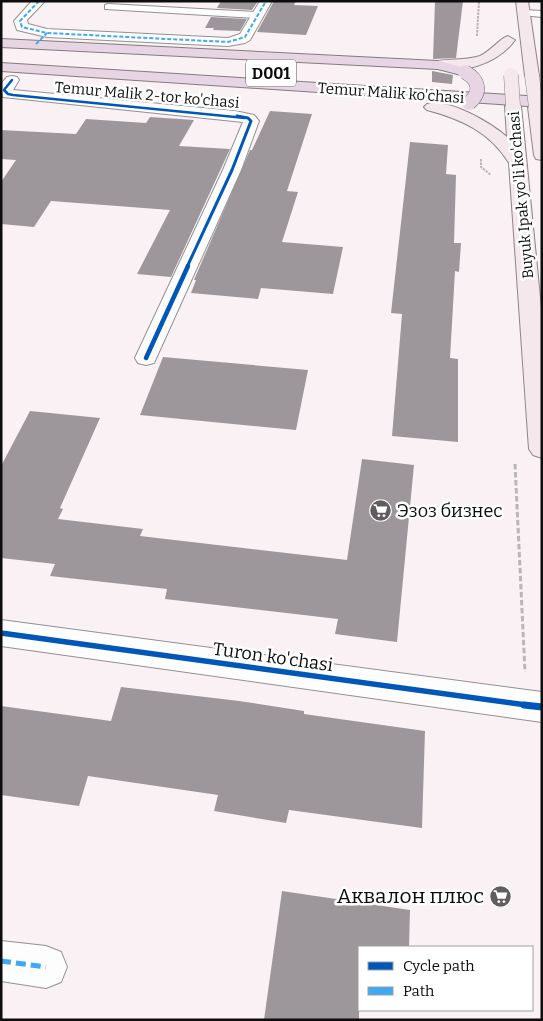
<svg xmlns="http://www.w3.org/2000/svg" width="543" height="1021" viewBox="0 0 543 1021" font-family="Bitter,serif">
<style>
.building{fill:#9d979b}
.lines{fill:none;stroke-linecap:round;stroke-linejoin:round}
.lane-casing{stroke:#949091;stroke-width:2}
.street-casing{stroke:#949091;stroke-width:2}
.secondary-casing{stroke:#8a8688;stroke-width:2}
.highway-casing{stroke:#817d7f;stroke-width:2}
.path-far1{stroke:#b8b6b7;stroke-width:2;stroke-dasharray:2.5 1;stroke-linecap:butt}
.path{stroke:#b8b6b7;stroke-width:3;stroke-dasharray:5.5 2.5;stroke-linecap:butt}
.lane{fill:#fefdfe;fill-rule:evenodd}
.street{fill:#fefdfe;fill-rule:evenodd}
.secondary{fill:#f4e8ed;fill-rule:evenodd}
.highway{fill:#e8d5e4;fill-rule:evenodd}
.secondary-bridge-casing{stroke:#8a8688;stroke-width:15;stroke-linecap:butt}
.highway-bridge-casing{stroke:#817d7f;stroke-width:15;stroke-linecap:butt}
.secondary-bridge{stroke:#f4e8ed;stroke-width:14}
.highway-bridge{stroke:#e8d5e4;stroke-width:14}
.quiet-far1{stroke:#3fa9f5;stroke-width:2;stroke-dasharray:4 2;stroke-linecap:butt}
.quiet{stroke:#3fa9f5;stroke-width:5;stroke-dasharray:10 5;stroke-linecap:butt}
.cycleway-far4-casing{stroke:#fff;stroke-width:4.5}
.cycleway-far3-casing{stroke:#fff;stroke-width:5}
.cycleway-far2-casing{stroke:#fff;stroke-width:7}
.cycleway-far1-casing{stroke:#fff;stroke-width:9}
.cycleway-casing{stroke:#fff;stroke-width:10}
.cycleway-far4{stroke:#0057b8;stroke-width:2.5}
.cycleway-far3{stroke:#0057b8;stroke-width:3}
.cycleway-far2{stroke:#0057b8;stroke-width:4.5}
.cycleway-far1{stroke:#0057b8;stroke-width:5.5}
.cycleway{stroke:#0057b8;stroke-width:7}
.labels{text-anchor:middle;stroke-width:5;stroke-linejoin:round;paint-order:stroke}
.far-street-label{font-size:15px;fill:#0d0d0d;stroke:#fff}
.shield{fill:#fff;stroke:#565656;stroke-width:1}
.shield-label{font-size:16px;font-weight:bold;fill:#0d0d0d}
.poi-label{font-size:18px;fill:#0d0d0d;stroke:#fff;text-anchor:start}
.street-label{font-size:18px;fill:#0d0d0d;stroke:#fff}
.near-poi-label{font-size:21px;fill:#0d0d0d;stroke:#fff;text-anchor:end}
</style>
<rect width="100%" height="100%" fill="#faf1f5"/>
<!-- building -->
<g class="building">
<path d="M 221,1 L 258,1 L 252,10 L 217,8 Z"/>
<path d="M 274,1 L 296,1 L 294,5 L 318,6 L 306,35 L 257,32 Z"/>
<path d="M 435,1 L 463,1 L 456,58 L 433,59 Z"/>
<path d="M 211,17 L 247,19 L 240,31 L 213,30 L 214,28 L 205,28 Z"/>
<path d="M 432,71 L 453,75 L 452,84 L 432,82 Z"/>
<path d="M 270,111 L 312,114 L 287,191 L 298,192 L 282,242 L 343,247 L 333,294 L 261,288 L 258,299 L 191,293 L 196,280 L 194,280 L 250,150 L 252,150 Z"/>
<path d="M 150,117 L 194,120 L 179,146 L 230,149 L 171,277 L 137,274 L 170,210 L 51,201 L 34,227 L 1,224 L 1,182 L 16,160 L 1,159 L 1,130 L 76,134 L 86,119 L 146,123 Z"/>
<path d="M 410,142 L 448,145 L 446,174 L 456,175 L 454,243 L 461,243 L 459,272 L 455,271 L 450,358 L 458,359 L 458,442 L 392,436 L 402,314 L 391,313 Z"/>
<path d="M 163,357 L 308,370 L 296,430 L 140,415 Z"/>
<path d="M 30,411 L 100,418 L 60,508 L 63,509 L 58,519 L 143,529 L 140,536 L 347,560 L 362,459 L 414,465 L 397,642 L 335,634 L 338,619 L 165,599 L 167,589 L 50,576 L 55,564 L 1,558 L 1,466 Z"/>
<path d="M 121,687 L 239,701 L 304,711 L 304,714 L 425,731 L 422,828 L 289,810 L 286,823 L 214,811 L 218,795 L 88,776 L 79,806 L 1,795 L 1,706 L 111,721 Z"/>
<path d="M 282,891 L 410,910 L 409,947 L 359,947 L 359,1020 L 264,1020 Z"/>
</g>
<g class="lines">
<defs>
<g id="lane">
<path d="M 108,4 L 258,12 L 263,15 L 258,18 L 105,9 L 105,5 Z"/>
<path d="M 524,10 L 542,11 L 542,17 L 521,15 L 521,11 Z"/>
</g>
<g id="street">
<path d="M 32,1 L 45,1 L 27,20 L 28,24 L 47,29 L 228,38 L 240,34 L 260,1 L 272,1 L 250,40 L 245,43 L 228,46 L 47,37 L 17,30 L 14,21 Z"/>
<path d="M 12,76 L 17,77 L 19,80 L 13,90 L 235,111 L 254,115 L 259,121 L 241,170 L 154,363 L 146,365 L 138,363 L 135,358 L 223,170 L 243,122 L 3,97 L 1,84 L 7,77 Z"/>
<path d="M 1,620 L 542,692 L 542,722 L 1,646 Z"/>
<path d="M 1,941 L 46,946 L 61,952 L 67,967 L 61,982 L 46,988 L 1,981 Z"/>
</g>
<g id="secondary">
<path d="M 516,1 L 528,1 L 539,76 L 537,79 L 527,79 L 525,76 Z"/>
<path d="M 508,36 L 515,40 C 498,64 461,75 433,68 L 431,65 L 433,62 C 448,58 464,61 480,56 C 491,51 500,38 508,36 Z"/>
<path d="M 513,101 L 518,103 L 521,106 L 542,317 L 542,458 L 533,455 L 529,449 L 509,163 C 490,132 461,119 427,110 L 424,107 L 427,104 C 449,98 491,123 507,137 L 505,106 L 508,103 Z"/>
<path d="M 536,102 L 542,104 L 542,160 L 536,159 L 534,155 L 528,107 L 531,104 Z"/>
</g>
<g id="highway">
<path d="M 1,39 L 438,61 L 470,69 L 472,72 L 470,75 L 465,76 L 438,69 L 1,47 Z"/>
<path d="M 1,63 L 542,97 L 542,107 L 1,71 Z"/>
</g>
</defs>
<!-- lane casing -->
<use href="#lane" class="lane-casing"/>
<!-- street casing -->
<use href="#street" class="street-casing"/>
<!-- secondary casing -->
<use href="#secondary" class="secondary-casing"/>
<!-- highway casing -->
<use href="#highway" class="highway-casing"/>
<!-- path-far1 -->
<g class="path-far1">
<path d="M 477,36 L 479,1"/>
<path d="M 481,159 L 481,167 L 491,175"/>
</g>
<!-- path -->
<path class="path" d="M 515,464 L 525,672"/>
<!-- lane -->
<use href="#lane" class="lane"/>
<!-- street -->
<use href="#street" class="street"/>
<!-- secondary -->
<use href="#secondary" class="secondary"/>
<!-- highway -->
<use href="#highway" class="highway"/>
<defs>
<g id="secondary-bridge">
<path d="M 511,75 L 513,106"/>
<path d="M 532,76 L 536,107"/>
</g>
<path id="highway-bridge" d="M 465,72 C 479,80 482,92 469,103"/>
</defs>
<!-- secondary-bridge casing -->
<use href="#secondary-bridge" class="secondary-bridge-casing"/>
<!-- highway-bridge casing -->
<use href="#highway-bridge" class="highway-bridge-casing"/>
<!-- secondary-bridge -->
<use href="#secondary-bridge" class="secondary-bridge"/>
<!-- highway-bridge -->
<use href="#highway-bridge" class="highway-bridge"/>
<!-- quiet-far1 -->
<g class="quiet-far1">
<path d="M 39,1 L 20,21 L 22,27 L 47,33 L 228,42 L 245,37 L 266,1"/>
<path d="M 36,44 L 47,33"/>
</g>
<!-- quiet -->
<path class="quiet" d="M 1,961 L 46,967"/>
<defs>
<path id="cycleway-far4" d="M 12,80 L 4,90 L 8,94 L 13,95 L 245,118"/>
<path id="cycleway-far3" d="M 187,267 L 232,170 L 251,121 L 248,118 L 237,116"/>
<path id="cycleway-far2" d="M 146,358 L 188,266"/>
<path id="cycleway-far1" d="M 1,633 L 534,706"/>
<path id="cycleway" d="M 524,705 L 542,707"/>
</defs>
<!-- cycleway-far4 casing -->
<use href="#cycleway-far4" class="cycleway-far4-casing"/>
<!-- cycleway-far3 casing -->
<use href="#cycleway-far3" class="cycleway-far3-casing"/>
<!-- cycleway-far2 casing -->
<use href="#cycleway-far2" class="cycleway-far2-casing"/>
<!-- cycleway-far1 casing -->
<use href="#cycleway-far1" class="cycleway-far1-casing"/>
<!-- cycleway casing -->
<use href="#cycleway" class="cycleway-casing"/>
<!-- cycleway-far4 -->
<use href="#cycleway-far4" class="cycleway-far4"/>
<!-- cycleway-far3 -->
<use href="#cycleway-far3" class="cycleway-far3"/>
<!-- cycleway-far2 -->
<use href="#cycleway-far2" class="cycleway-far2"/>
<!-- cycleway-far1 -->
<use href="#cycleway-far1" class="cycleway-far1"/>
<!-- cycleway -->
<use href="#cycleway" class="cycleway"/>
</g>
<!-- icons -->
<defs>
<symbol id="supermarket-disc" viewBox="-11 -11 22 22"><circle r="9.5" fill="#605d5e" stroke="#fff"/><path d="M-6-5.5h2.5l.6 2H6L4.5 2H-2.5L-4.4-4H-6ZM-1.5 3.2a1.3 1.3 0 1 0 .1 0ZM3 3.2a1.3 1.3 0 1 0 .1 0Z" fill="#fff"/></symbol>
</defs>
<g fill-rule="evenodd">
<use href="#supermarket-disc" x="368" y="498" width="25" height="25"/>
<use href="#supermarket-disc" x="488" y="884" width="25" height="25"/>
</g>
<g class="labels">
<!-- far-street labels -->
<g class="far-street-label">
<text transform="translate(391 93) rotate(4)" y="5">Temur Malik ko'chasi</text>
<text transform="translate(147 95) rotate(5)" y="5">Temur Malik 2-tor ko'chasi</text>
<text transform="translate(521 195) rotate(-95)" y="5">Buyuk Ipak yo'li ko'chasi</text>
</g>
<!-- shield labels -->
<rect class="shield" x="246" y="59.5" width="50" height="27" rx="4"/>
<g class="shield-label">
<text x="271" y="79">D001</text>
</g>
<!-- poi labels -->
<g class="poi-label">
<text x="397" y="517">Эзоз бизнес</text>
</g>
<!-- street labels -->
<g class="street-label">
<text transform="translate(273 657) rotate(8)" y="6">Turon ko'chasi</text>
</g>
<!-- near-poi labels -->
<g class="near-poi-label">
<text x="484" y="903">Аквалон плюс</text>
</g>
</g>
<!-- border -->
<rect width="543" height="1021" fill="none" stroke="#0d0d0d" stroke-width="5"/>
<!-- legend -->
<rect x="358" y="946" width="175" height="65" fill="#ffffff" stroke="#9e9e9e"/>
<rect x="368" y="962" width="25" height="8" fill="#0057b8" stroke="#9e9e9e"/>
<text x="403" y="971" font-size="15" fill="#0d0d0d">Cycle path</text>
<rect x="368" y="987" width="25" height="8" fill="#3fa9f5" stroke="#9e9e9e"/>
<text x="403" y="996" font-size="15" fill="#0d0d0d">Path</text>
</svg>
